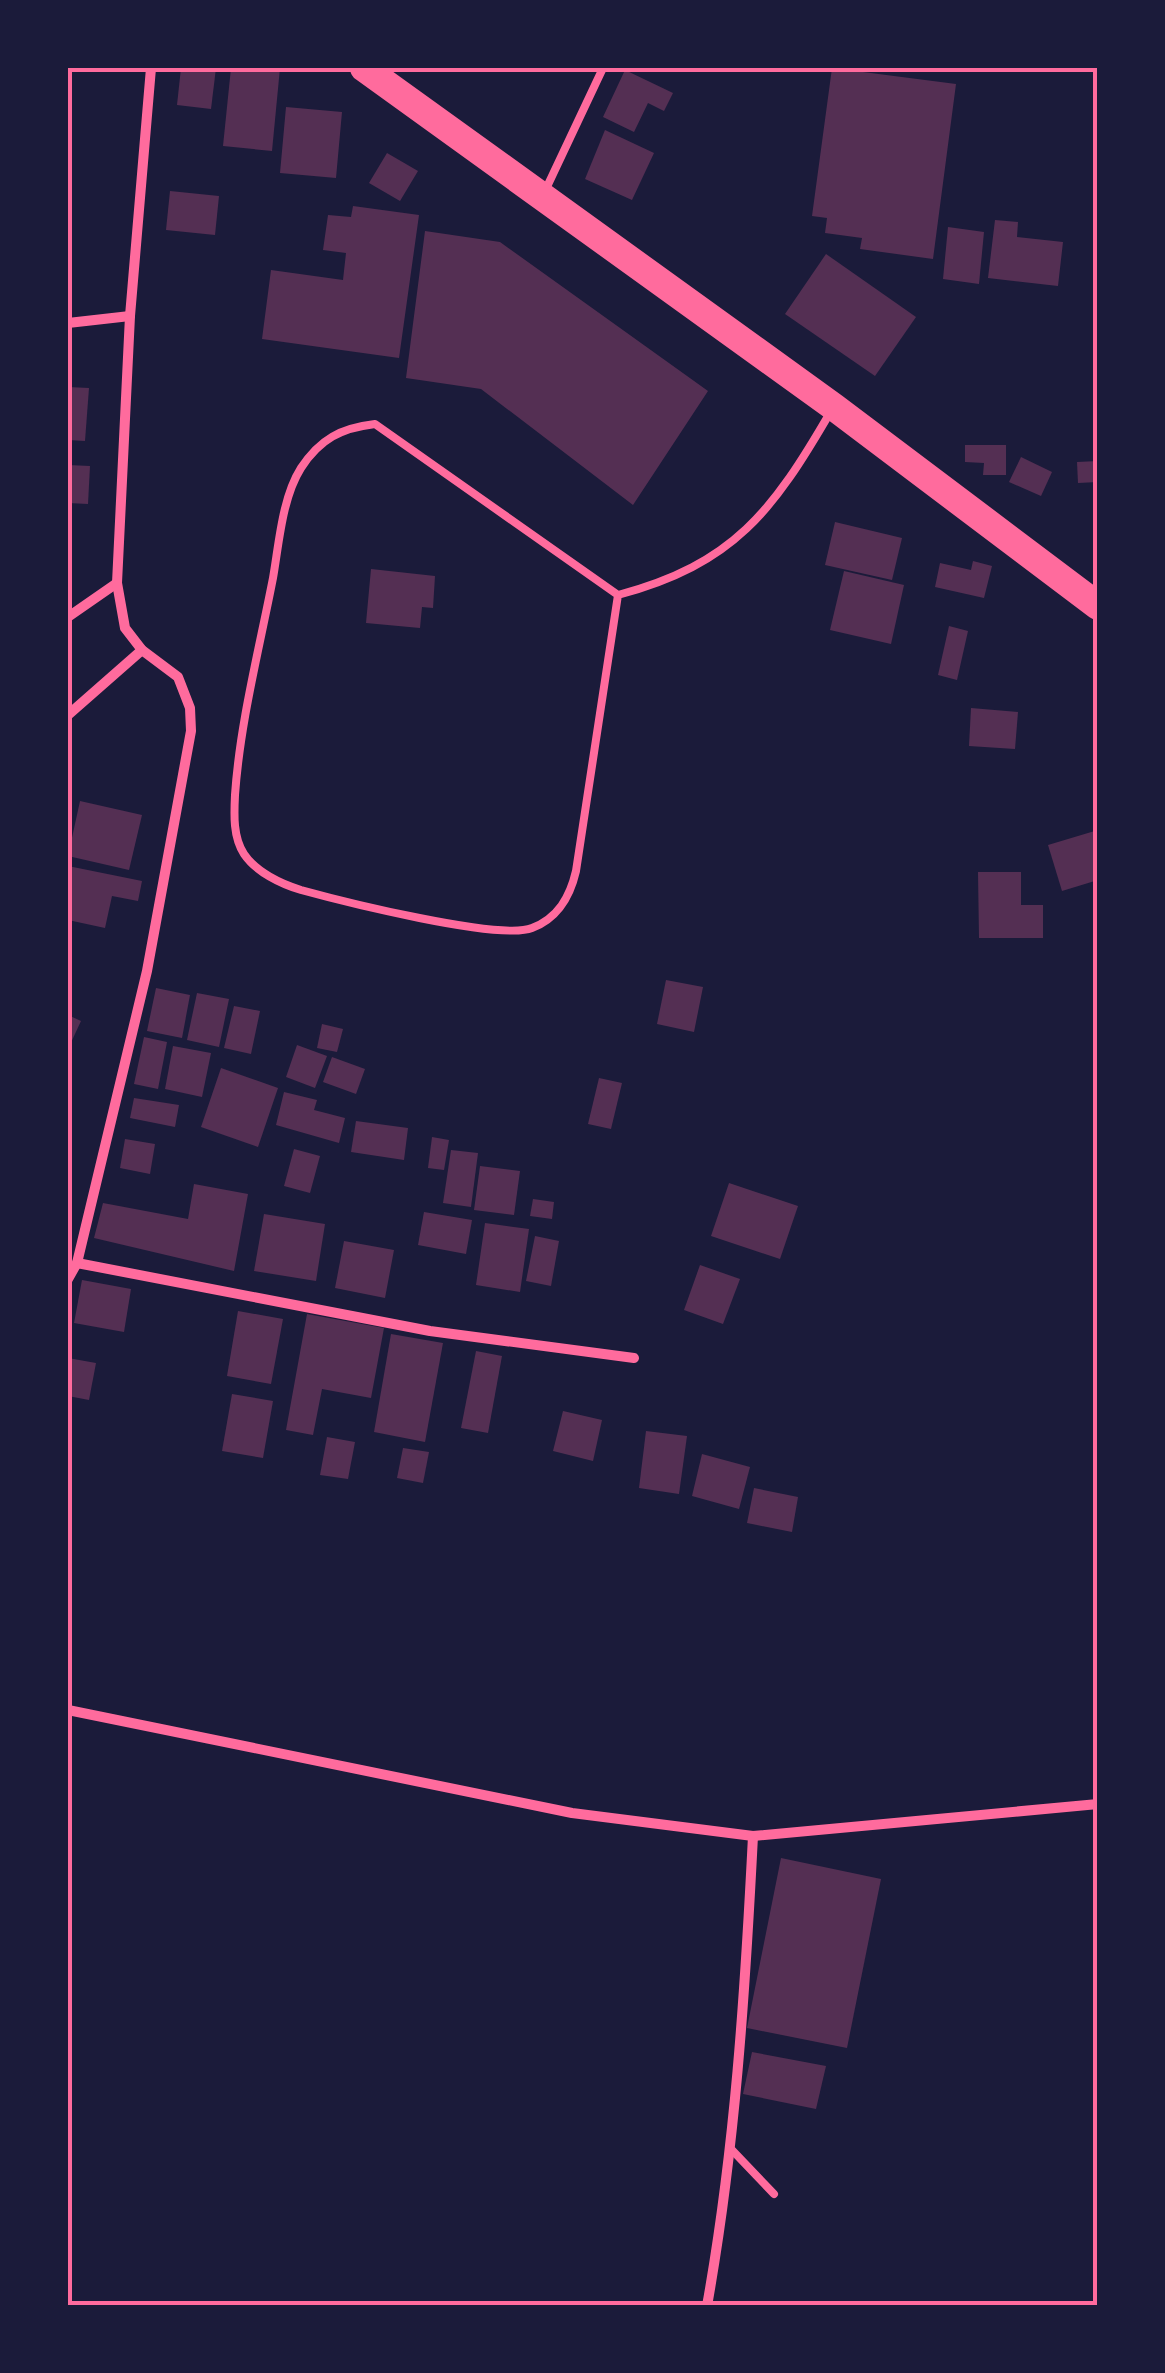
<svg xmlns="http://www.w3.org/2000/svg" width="1165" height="2373" viewBox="0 0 1165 2373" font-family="Roboto,sans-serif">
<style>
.building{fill:#542f53}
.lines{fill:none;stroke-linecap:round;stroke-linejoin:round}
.service{stroke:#ff6b9d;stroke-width:8}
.minor{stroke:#ff6b9d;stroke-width:10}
.trunk{stroke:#ff6b9d;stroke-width:28}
.neatline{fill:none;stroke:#ff6b9d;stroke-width:4}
</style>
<rect width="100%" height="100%" fill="#1b1b3a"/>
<!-- building -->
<g class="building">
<path d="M 181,68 L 216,68 L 211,109 L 177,105 Z"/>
<path d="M 231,68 L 280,68 L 272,151 L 223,146 Z"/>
<path d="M 832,68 L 956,84 L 933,259 L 860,249 L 862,238 L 825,233 L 827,218 L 812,216 Z"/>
<path d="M 625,70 L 673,93 L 664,111 L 648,103 L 634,132 L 603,117 Z"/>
<path d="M 286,107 L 342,112 L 336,178 L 280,173 Z"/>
<path d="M 605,130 L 654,153 L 632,200 L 585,179 Z"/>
<path d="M 387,153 L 418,171 L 400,201 L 369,183 Z"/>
<path d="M 170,191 L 219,196 L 215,235 L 166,230 Z"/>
<path d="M 353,206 L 419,215 L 399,358 L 262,339 L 271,270 L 343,280 L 346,253 L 323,250 L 328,215 L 351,217 Z"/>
<path d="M 995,220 L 1018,222 L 1017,237 L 1063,242 L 1058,286 L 988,278 Z"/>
<path d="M 948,227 L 984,232 L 979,284 L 943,279 Z"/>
<path d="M 425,231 L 500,242 L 708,391 L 633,505 L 481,389 L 406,378 Z"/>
<path d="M 826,254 L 916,317 L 875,376 L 785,314 Z"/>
<path d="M 68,387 L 89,388 L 85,441 L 68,440 Z"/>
<path d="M 965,445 L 1006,445 L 1006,475 L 983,475 L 984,463 L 965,462 Z"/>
<path d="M 1021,457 L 1052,472 L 1041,496 L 1009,482 Z"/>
<path d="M 1098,461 L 1098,482 L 1078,483 L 1077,462 Z"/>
<path d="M 68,465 L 90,466 L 88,504 L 68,503 Z"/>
<path d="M 835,522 L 902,538 L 892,580 L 825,565 Z"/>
<path d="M 973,561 L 992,566 L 984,598 L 935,587 L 940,563 L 971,570 Z"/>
<path d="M 371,569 L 435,576 L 433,608 L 422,607 L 420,628 L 366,623 Z"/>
<path d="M 844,571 L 904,585 L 891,644 L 830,630 Z"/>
<path d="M 949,626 L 968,631 L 957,680 L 938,675 Z"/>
<path d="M 971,708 L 1018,712 L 1015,749 L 969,746 Z"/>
<path d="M 80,801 L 142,815 L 129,870 L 68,856 Z"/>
<path d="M 1098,830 L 1098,880 L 1062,891 L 1048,845 Z"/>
<path d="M 68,866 L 142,881 L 138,901 L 112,896 L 105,928 L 68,920 Z"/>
<path d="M 978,872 L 1021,872 L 1021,905 L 1043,905 L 1043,938 L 979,938 Z"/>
<path d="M 666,980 L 703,987 L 694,1032 L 657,1024 Z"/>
<path d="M 156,988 L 190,995 L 182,1038 L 147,1031 Z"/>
<path d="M 197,993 L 229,999 L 219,1047 L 187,1040 Z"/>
<path d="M 234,1006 L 260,1011 L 251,1054 L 224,1048 Z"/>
<path d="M 68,1015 L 81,1021 L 68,1049 Z"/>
<path d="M 322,1024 L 343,1029 L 337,1052 L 317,1048 Z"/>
<path d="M 144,1037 L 167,1042 L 158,1089 L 134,1084 Z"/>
<path d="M 297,1045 L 327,1056 L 315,1088 L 286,1077 Z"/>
<path d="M 173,1046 L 211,1053 L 202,1097 L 165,1089 Z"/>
<path d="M 332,1057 L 365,1069 L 356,1094 L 323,1082 Z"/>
<path d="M 221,1068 L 278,1088 L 258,1147 L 201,1127 Z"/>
<path d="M 599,1078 L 622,1083 L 611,1129 L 588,1124 Z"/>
<path d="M 284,1092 L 317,1100 L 314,1110 L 345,1118 L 339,1143 L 276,1125 Z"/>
<path d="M 134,1098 L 179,1105 L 175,1127 L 130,1118 Z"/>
<path d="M 356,1121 L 408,1128 L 404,1160 L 351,1152 Z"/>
<path d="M 432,1137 L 449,1140 L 444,1170 L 428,1168 Z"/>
<path d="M 125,1139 L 155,1144 L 150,1174 L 120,1168 Z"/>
<path d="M 294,1149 L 320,1156 L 310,1193 L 284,1186 Z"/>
<path d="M 451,1150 L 478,1153 L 471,1207 L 443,1203 Z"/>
<path d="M 480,1166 L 520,1171 L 514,1215 L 474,1210 Z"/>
<path d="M 729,1183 L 798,1206 L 780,1259 L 711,1236 Z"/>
<path d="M 194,1184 L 248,1194 L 234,1271 L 94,1238 L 103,1203 L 188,1219 Z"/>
<path d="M 533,1199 L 554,1202 L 552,1219 L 530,1216 Z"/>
<path d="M 424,1212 L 472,1220 L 466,1254 L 418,1245 Z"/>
<path d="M 264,1214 L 325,1224 L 316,1281 L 254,1271 Z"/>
<path d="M 485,1223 L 529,1229 L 520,1292 L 476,1285 Z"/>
<path d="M 535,1236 L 559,1241 L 551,1286 L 526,1281 Z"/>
<path d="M 344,1241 L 394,1250 L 385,1298 L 335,1288 Z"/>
<path d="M 700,1265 L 740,1279 L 723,1324 L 684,1310 Z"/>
<path d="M 82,1280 L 131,1289 L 124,1332 L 74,1323 Z"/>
<path d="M 238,1311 L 283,1319 L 271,1384 L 227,1376 Z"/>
<path d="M 307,1314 L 384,1328 L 371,1398 L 322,1389 L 313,1435 L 286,1430 Z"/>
<path d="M 391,1334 L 443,1343 L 425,1442 L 374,1432 Z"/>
<path d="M 476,1351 L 502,1356 L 488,1433 L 461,1428 Z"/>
<path d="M 68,1358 L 96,1363 L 89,1400 L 68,1396 Z"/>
<path d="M 232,1394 L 273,1401 L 263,1458 L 222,1451 Z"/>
<path d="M 563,1411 L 602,1420 L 593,1461 L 553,1451 Z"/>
<path d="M 646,1431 L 687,1436 L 679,1494 L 639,1488 Z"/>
<path d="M 327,1437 L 355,1442 L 348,1479 L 320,1475 Z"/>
<path d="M 403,1448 L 429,1452 L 423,1483 L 397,1478 Z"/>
<path d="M 702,1454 L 750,1467 L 739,1509 L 692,1496 Z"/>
<path d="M 754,1488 L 798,1497 L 792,1532 L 747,1523 Z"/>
<path d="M 781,1858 L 881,1879 L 847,2048 L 747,2028 Z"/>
<path d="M 752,2052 L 826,2066 L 816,2109 L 743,2094 Z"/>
</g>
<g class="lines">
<!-- service -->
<g class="service">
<path d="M 545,191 L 603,68"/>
<path d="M 618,595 L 576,871 C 570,897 558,918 532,928 C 500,941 341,901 301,890 C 281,884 256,872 244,854 C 233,837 234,815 235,795 C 240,723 259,650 273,578 C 279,544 282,498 301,468 C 320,439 341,428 375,424 L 618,595 C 734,564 773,511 831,411"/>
<path d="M 732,2150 L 774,2194"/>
</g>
<!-- minor -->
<g class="minor">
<path d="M 68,323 L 130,316"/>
<path d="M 68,617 L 117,583"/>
<path d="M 68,715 L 142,650"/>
<path d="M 77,1263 L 430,1331 L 634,1358"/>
<path d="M 68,1279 L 77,1263 L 147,971 L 191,731 L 190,708 L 178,677 L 142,650 L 125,628 L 117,583 L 130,316 L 151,68"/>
<path d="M 68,1710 L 572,1813 L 753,1836 L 1098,1804"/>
<path d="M 707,2306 C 735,2149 745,1994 753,1836"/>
</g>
<!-- trunk -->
<path class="trunk" d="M 364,68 L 834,407 L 1098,606"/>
</g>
<!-- border -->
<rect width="1165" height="2373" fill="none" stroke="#1b1b3a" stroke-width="140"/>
<rect x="70" y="70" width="1025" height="2233" class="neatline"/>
</svg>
